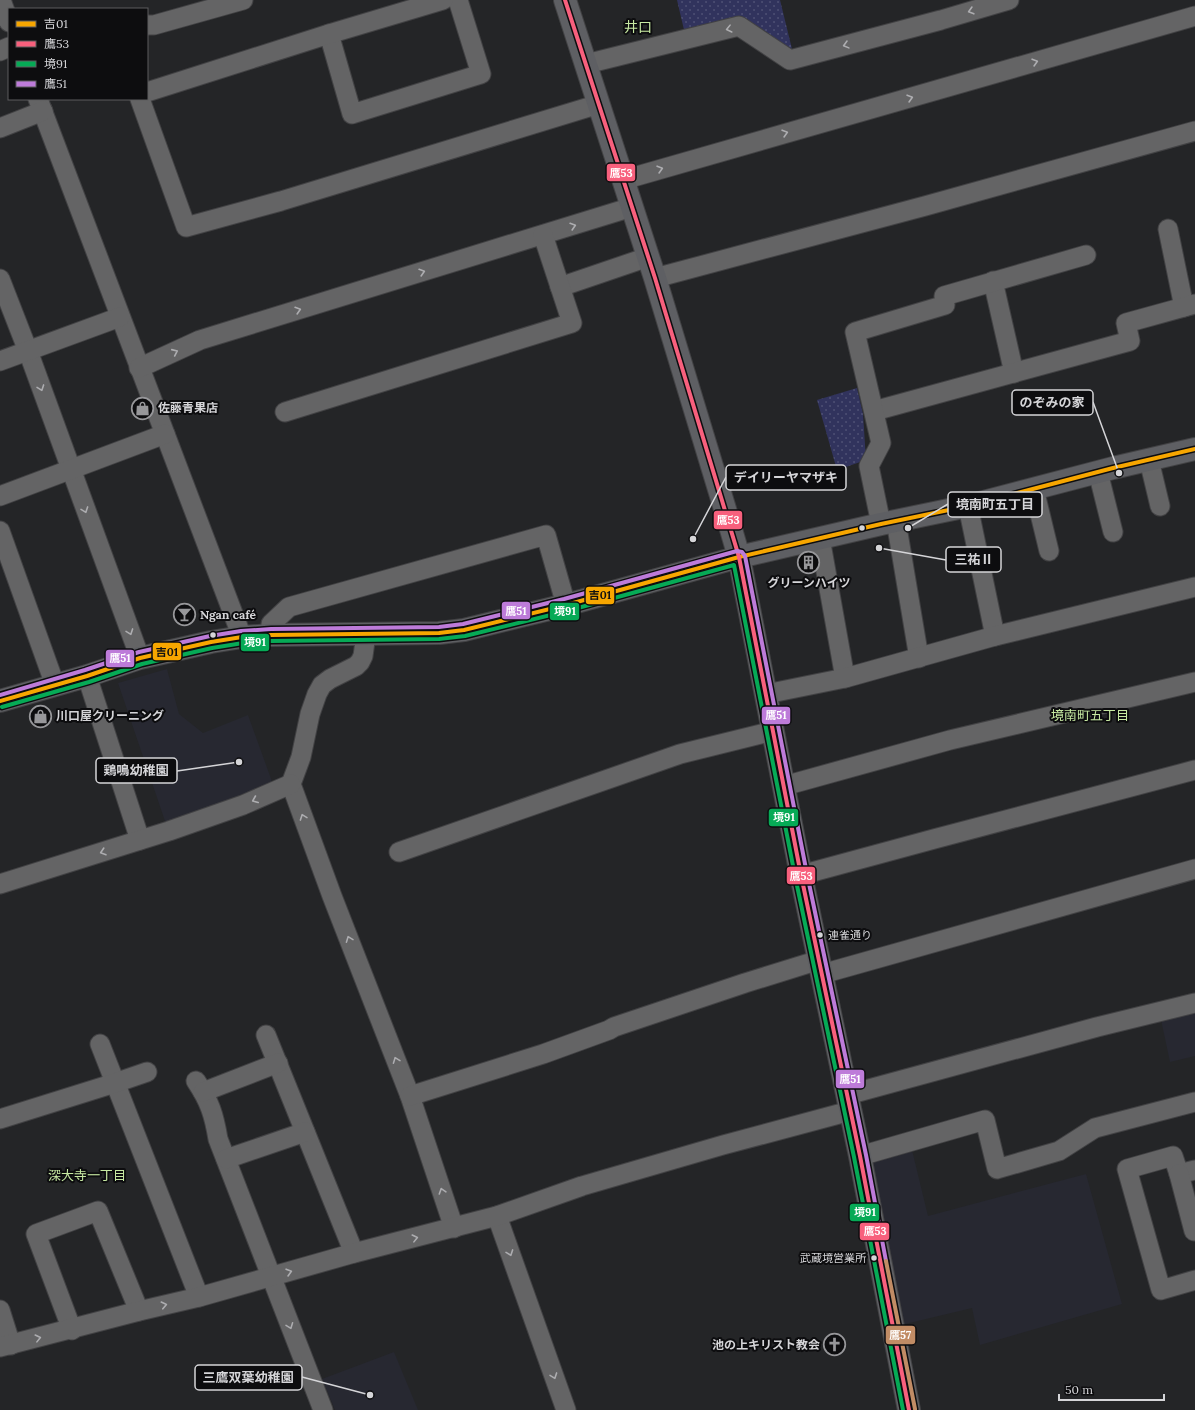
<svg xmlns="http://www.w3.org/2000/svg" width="1195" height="1410" viewBox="0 0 1195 1410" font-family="Lora,'Noto Sans JP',serif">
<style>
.built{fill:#272831}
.grass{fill:url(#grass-dots)}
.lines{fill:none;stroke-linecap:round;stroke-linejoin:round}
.minor-casing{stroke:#424244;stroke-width:21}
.major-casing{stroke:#424244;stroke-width:24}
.minor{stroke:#646465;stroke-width:19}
.major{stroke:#5e5f63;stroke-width:22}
.bus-1-casing{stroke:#0d0d0f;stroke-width:7}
.bus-2-casing{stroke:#0d0d0f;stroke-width:7}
.bus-3-casing{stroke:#0d0d0f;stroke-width:7}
.bus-4-casing{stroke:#0d0d0f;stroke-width:7}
.bus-5-casing{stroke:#0d0d0f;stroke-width:7}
.bus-1{stroke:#f7a600;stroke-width:4}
.bus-2{stroke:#f8607d;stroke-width:4}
.bus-3{stroke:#06aa56;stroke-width:4}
.bus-4{stroke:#bd7bd9;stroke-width:4}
.bus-5{stroke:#c18c65;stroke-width:4}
.oneway{stroke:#adadb0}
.bus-dot{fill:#d5d5d8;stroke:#0d0d0f;stroke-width:1.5}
.labels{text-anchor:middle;stroke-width:4;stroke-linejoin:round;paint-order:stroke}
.bus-label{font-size:11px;fill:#d5d5d8;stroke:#0d0d0f;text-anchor:start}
.poi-label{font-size:12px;font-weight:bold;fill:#d5d5d8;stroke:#0d0d0f;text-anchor:start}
.neighbourhood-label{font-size:13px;fill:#c7e9a2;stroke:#0d0d0f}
.quarter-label{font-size:14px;fill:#c7e9a2;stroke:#0d0d0f}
.leader{fill:none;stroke:#d5d5d8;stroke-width:1.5}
.callout-dot{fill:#d5d5d8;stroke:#0d0d0f;stroke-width:1.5}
.callout{fill:#0d0d0f;stroke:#d5d5d8;stroke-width:1.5}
.callout-label{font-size:13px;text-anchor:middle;font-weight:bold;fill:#d5d5d8}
.line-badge{stroke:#0d0d0f;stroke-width:1.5}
.badge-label{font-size:11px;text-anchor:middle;font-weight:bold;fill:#fff}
.pale-badge-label{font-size:11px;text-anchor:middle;font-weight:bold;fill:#111}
</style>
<defs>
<pattern id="grass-dots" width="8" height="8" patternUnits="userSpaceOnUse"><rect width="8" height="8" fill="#31335d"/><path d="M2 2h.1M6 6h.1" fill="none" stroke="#4e5074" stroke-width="1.8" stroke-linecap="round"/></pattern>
</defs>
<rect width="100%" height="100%" fill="#242527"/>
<!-- built -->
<g class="built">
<path d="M 167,669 L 179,714 L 203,733 L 248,715 L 274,787 L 166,824 L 118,683 Z"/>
<path d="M 1195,1007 L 1195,1056 L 1170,1062 L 1160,1015 Z"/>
<path d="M 912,1150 L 928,1216 L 1086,1174 L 1122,1304 L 980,1345 L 972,1308 L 901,1325 L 869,1161 Z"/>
<path d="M 394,1352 L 418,1410 L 335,1410 L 322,1379 Z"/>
</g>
<!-- grass -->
<g class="grass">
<path d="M 677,0 L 780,0 L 792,49 L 738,21 L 685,34 Z"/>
<path d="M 857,388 L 863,414 L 866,460 L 837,470 L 817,400 Z"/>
</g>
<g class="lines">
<defs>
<g id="minor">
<path d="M 1,0 L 9,22"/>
<path d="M 147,25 L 154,25 L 243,0"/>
<path d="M 329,34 L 352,114 L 481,74 L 458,0"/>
<path d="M 0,51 L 9,47"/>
<path d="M 586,64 L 739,26 L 790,60 L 941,20 L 1009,0"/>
<path d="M 147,92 L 329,34 L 443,0"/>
<path d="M 38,99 L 242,637"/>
<path d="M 140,99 L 186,227 L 281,201 L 599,104"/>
<path d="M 0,128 L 43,111"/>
<path d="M 623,180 L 1195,16"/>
<path d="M 1168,229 L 1184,307"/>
<path d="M 655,278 L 925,206 L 1195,131"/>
<path d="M 0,279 L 28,351 L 140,658"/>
<path d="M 993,281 L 1014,373"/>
<path d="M 560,287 L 648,257"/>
<path d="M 0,361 L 120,317"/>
<path d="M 139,368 L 200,340 L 632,207"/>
<path d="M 874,411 L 1130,341 L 1126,323 L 1195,304"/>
<path d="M 285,412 L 572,323 L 543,235"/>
<path d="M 1149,460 L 1160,506"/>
<path d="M 1098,472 L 1113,532"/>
<path d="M 1034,489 L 1049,551"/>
<path d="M 0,496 L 165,434"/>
<path d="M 968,506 L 995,636"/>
<path d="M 896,521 L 919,658"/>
<path d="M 881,524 L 869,466 L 881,443 L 855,332 L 945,305 L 944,296 L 1086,255"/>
<path d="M 0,531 L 55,685"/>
<path d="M 820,538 L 845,678"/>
<path d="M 366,634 L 363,656 L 360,662 L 356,666 L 330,679 L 322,685 L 317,694 L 310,714 L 301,757 L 291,784 L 332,896 L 410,1096 L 454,1228"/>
<path d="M 271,635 L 271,624 L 289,607 L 546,535 L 566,605"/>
<path d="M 87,676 L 140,840"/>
<path d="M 766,694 L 845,678 L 995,636 L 1195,587"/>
<path d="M 784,786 L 950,740 L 1195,682"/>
<path d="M 399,852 L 680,754 L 773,731"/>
<path d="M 801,875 L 934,839 L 1195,770"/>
<path d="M 0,884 L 169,831 L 243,805 L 291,784"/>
<path d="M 822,974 L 1195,869"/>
<path d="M 266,1035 L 354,1253"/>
<path d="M 100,1044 L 199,1297"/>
<path d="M 196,1081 C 210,1102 214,1115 218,1139 L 323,1410"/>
<path d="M 203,1092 L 278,1063"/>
<path d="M 847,1095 L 1097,1027 L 1195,1003"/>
<path d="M 410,1096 L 543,1054 L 609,1030 L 614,1027 L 745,983 L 819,960"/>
<path d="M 0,1119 L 115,1083 L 147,1072"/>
<path d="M 860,1156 L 985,1120 L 997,1169 L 1059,1151 L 1095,1128 L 1195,1102"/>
<path d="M 226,1159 L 305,1132"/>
<path d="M 1195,1170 L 1179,1174 L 1173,1156 L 1127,1169 L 1161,1290 L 1195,1280"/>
<path d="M 1179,1174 L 1194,1231"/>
<path d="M 497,1216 L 566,1410"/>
<path d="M 0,1310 L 11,1345"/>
<path d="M 72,1330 L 36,1234 L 98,1211 L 139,1311"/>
<path d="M 0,1347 L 139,1311 L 199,1297 L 354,1253 L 497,1216 L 582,1186 L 723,1145 L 850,1111"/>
</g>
<g id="major">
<path d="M 565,0 L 655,278 L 728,519 L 739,557 L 801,875 L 860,1156 L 909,1410"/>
<path d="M 0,701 L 87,676 L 140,658 L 211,642 L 242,637 L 271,635 L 439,633 L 464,630 L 566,605 L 739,557 L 881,524 L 968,506 L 1113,468 L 1195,449"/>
</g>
</defs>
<!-- minor casing -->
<use href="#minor" class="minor-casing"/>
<!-- major casing -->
<use href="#major" class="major-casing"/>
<!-- minor -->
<use href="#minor" class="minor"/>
<!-- major -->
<use href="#major" class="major"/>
<defs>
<path id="bus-1" d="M 0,701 L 87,676 L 140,658 L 211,642 L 242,637 L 271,635 L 439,633 L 464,630 L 566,605 L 739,557 L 881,524 L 968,506 L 1113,468 L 1195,449"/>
<path id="bus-2" d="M 565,0 L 655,278 L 739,557 L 801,875 L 860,1156 L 909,1410"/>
<path id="bus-3" d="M 2,707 L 89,682 L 142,664 L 212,648 L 243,643 L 271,641 L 439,639 L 465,636 L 567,611 L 734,565 L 795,876 L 854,1157 L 903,1410"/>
<path id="bus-4" d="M 0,695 L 85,670 L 139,652 L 210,636 L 241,631 L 271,629 L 439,627 L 463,624 L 564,599 L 737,551 L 742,552 L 745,556 L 807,874 L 866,1155 L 886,1261"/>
<path id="bus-5" d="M 886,1261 L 915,1409"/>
</defs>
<!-- bus-1 casing -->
<use href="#bus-1" class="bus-1-casing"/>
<!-- bus-2 casing -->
<use href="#bus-2" class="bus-2-casing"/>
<!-- bus-3 casing -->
<use href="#bus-3" class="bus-3-casing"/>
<!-- bus-4 casing -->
<use href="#bus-4" class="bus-4-casing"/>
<!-- bus-5 casing -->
<use href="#bus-5" class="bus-5-casing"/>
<!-- bus-1 -->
<use href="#bus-1" class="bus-1"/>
<!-- bus-2 -->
<use href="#bus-2" class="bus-2"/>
<!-- bus-3 -->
<use href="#bus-3" class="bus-3"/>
<!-- bus-4 -->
<use href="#bus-4" class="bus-4"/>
<!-- bus-5 -->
<use href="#bus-5" class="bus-5"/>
</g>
<!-- one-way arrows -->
<defs><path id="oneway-chevron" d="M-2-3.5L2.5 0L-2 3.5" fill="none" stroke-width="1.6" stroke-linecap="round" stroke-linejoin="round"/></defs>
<g class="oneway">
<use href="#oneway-chevron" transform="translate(971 11) rotate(164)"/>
<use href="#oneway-chevron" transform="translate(729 29) rotate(166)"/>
<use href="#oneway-chevron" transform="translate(846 45) rotate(165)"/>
<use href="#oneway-chevron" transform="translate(1035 62) rotate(-16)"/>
<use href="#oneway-chevron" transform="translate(910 98) rotate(-16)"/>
<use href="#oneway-chevron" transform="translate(785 133) rotate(-16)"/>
<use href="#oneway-chevron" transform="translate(660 169) rotate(-16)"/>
<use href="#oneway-chevron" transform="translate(573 226) rotate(-17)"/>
<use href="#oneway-chevron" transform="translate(422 272) rotate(-17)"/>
<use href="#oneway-chevron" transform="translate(298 310) rotate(-17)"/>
<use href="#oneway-chevron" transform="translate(175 352) rotate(-24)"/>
<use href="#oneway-chevron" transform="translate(41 388) rotate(70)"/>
<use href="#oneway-chevron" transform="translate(85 510) rotate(70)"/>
<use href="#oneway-chevron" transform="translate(130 632) rotate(70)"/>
<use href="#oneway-chevron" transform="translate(255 800) rotate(157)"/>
<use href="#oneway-chevron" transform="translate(303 817) rotate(-110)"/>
<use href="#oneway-chevron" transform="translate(103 852) rotate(162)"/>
<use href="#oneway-chevron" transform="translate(349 939) rotate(-111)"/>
<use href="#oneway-chevron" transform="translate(396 1060) rotate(-111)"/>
<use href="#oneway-chevron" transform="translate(442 1191) rotate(-108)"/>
<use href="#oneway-chevron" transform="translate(415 1238) rotate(-14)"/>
<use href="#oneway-chevron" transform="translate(510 1253) rotate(70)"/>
<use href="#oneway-chevron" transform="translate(289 1272) rotate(-16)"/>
<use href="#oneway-chevron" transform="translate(164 1305) rotate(-13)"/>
<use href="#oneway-chevron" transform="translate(290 1326) rotate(69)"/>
<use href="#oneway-chevron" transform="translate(38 1338) rotate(-14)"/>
<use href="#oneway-chevron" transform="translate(554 1376) rotate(70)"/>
</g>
<!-- icons -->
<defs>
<symbol id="shop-ring" viewBox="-11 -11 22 22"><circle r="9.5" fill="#0d0d0f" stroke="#97979a" stroke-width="1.5"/><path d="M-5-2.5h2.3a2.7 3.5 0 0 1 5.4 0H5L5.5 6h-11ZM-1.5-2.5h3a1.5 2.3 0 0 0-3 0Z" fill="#97979a"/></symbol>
<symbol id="building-ring" viewBox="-11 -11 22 22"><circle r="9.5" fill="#0d0d0f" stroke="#97979a" stroke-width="1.5"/><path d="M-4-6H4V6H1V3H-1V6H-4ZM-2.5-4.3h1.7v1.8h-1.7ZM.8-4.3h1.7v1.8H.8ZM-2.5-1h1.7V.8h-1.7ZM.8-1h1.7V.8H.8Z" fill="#97979a"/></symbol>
<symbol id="bar-ring" viewBox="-11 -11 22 22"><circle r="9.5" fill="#0d0d0f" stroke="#97979a" stroke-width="1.5"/><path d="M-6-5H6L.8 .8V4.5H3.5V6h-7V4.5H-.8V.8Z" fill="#97979a"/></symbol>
<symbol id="church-ring" viewBox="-11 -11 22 22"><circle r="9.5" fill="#0d0d0f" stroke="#97979a" stroke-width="1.5"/><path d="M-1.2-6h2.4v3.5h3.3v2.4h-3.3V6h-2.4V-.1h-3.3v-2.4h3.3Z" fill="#97979a"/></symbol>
</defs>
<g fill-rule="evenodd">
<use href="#shop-ring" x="130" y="396" width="25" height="25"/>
<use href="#building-ring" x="796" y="550" width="25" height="25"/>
<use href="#bar-ring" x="172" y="602" width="25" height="25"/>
<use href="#shop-ring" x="28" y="704" width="25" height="25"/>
<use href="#church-ring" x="822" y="1332" width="25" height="25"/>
</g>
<!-- markers -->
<g class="bus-dot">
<circle cx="862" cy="528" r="3.5"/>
<circle cx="213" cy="635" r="3.5"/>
<circle cx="820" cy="935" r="3.5"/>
<circle cx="874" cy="1258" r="3.5"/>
</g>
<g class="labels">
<!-- bus labels -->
<g class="bus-label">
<text x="828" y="939">連雀通り</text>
<text x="866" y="1262" text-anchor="end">武蔵境営業所</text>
</g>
<!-- poi labels -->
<g class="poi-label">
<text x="158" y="412">佐藤青果店</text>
<text x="809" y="587" text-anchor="middle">グリーンハイツ</text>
<text x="200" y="619">Ngan café</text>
<text x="56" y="720">川口屋クリーニング</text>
<text x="820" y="1349" text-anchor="end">池の上キリスト教会</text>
</g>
<!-- neighbourhood labels -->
<g class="neighbourhood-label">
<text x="1090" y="720">境南町五丁目</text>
<text x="87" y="1180">深大寺一丁目</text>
</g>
<!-- quarter labels -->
<g class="quarter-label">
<text x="638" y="32">井口</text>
</g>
</g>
<!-- callouts -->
<path class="leader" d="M1119 473L1093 402M693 539L726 477M908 528L948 504M879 548L946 560M239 762L177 771M370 1395L302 1377"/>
<g class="callout-dot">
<circle cx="1119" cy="473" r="4"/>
<circle cx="693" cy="539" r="4"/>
<circle cx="908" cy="528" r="4"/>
<circle cx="879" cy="548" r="4"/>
<circle cx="239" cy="762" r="4"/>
<circle cx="370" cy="1395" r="4"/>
</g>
<g class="callout">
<rect x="1012" y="390" width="81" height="25" rx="4"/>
<rect x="726" y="465" width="120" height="25" rx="4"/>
<rect x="948" y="492" width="94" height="25" rx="4"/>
<rect x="946" y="547" width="55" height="25" rx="4"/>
<rect x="96" y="758" width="81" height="25" rx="4"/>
<rect x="195" y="1365" width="107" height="25" rx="4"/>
</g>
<g class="callout-label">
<text x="1052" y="407">のぞみの家</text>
<text x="786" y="482">デイリーヤマザキ</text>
<text x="995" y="509">境南町五丁目</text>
<text x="974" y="564">三祐Ⅱ</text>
<text x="136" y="775">鶏鳴幼稚園</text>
<text x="248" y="1382">三鷹双葉幼稚園</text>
</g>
<g class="line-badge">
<rect x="606" y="163" width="30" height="19" rx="4" fill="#f8607d"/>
<rect x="713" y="510" width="30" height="20" rx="4" fill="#f8607d"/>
<rect x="585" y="586" width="30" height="19" rx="4" fill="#f7a600"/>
<rect x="501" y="601" width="30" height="19" rx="4" fill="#bd7bd9"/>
<rect x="549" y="602" width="31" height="19" rx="4" fill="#06aa56"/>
<rect x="240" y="633" width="30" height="19" rx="4" fill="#06aa56"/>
<rect x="152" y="642" width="30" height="19" rx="4" fill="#f7a600"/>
<rect x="105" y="649" width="30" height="19" rx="4" fill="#bd7bd9"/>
<rect x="761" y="706" width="30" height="19" rx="4" fill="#bd7bd9"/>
<rect x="768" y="808" width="31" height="19" rx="4" fill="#06aa56"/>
<rect x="786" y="866" width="30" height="19" rx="4" fill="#f8607d"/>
<rect x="835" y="1069" width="30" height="20" rx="4" fill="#bd7bd9"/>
<rect x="849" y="1203" width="31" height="19" rx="4" fill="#06aa56"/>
<rect x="859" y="1222" width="31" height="19" rx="4" fill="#f8607d"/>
<rect x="885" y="1325" width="31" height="20" rx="4" fill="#c18c65"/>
</g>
<g class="badge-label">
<text x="621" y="177">鷹53</text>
<text x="728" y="524">鷹53</text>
<text x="516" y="615">鷹51</text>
<text x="565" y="615">境91</text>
<text x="255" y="646">境91</text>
<text x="120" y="662">鷹51</text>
<text x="776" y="719">鷹51</text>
<text x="784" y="821">境91</text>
<text x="801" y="880">鷹53</text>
<text x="850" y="1083">鷹51</text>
<text x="865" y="1216">境91</text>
<text x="875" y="1235">鷹53</text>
<text x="900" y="1339">鷹57</text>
</g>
<g class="pale-badge-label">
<text x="600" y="599">吉01</text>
<text x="167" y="656">吉01</text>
</g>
<!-- legend -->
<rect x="8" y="8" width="140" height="92" fill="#0d0d0f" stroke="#5d5d5f"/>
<rect x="16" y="21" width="20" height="6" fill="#f7a600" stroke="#5d5d5f"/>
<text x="44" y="28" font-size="12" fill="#d5d5d8">吉01</text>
<rect x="16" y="41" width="20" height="6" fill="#f8607d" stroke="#5d5d5f"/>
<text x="44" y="48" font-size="12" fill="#d5d5d8">鷹53</text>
<rect x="16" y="61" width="20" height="6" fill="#06aa56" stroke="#5d5d5f"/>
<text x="44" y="68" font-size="12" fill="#d5d5d8">境91</text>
<rect x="16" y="81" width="20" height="6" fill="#bd7bd9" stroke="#5d5d5f"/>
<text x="44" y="88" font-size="12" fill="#d5d5d8">鷹51</text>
<!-- scale -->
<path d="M1059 1394v6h105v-6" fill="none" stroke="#d5d5d8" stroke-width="2"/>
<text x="1065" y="1394" font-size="12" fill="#d5d5d8" stroke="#0d0d0f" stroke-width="3" paint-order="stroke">50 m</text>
</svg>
